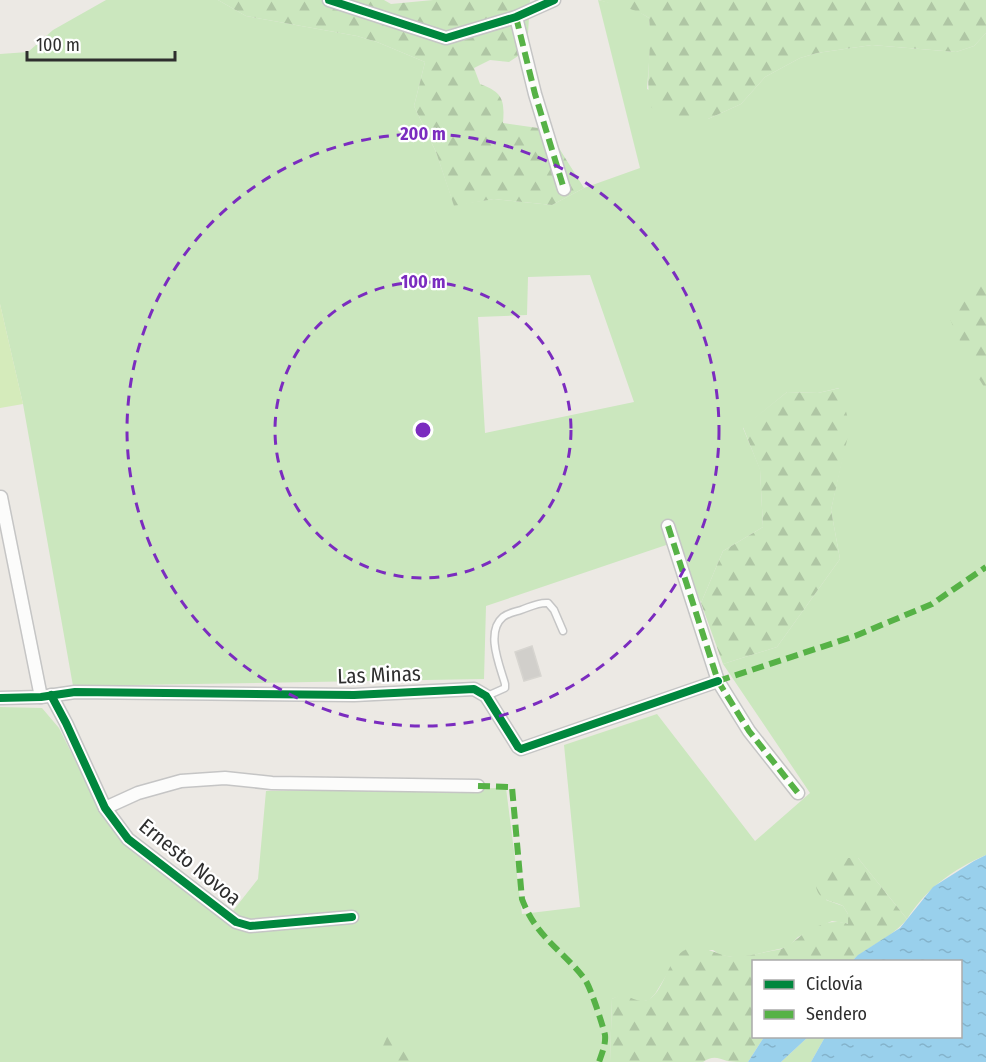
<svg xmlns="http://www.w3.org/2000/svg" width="986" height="1062" viewBox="0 0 986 1062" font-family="'Fira Sans Condensed',sans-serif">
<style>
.grass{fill:#cbe7be;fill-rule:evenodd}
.forest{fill:url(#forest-firs)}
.pitch{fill:#d5ebbb}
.water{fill:url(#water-ripples)}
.building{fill:#d1cfcb;stroke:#d7d5d0;stroke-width:1.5}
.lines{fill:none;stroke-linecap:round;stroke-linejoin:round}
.lane-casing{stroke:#c5c5c5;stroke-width:9}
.street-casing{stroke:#c5c5c5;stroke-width:15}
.lane{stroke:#fcfcfb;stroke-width:6}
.street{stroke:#fcfcfb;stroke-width:12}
.quiet{stroke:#56b246;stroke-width:6;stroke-dasharray:12 6;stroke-linecap:butt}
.cycleway-casing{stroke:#fff;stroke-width:11}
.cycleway{stroke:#00873e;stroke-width:8}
.ring{fill:none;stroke:#7b2cbf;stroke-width:3;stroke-dasharray:10 8}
.labels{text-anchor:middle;stroke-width:4.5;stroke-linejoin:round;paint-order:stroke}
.street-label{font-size:21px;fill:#2e2e2e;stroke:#fff}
.centre{fill:#7b2cbf;stroke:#fff;stroke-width:3}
.ring-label{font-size:18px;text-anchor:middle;font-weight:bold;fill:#7b2cbf;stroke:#fff;stroke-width:4.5;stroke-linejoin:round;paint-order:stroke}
</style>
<defs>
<pattern id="forest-firs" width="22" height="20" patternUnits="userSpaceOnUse" patternTransform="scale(1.5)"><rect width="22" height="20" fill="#cbe7be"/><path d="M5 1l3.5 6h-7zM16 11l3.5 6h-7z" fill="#afc6a4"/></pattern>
<pattern id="water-ripples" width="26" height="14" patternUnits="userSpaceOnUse" patternTransform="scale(1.5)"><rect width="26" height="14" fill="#99d0ec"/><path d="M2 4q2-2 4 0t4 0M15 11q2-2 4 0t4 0" fill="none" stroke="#84b3cb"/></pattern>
</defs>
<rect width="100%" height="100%" fill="#ece9e4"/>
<!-- grass -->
<g class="grass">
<path d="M 106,0 L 218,0 L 246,16 L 357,36 L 377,42 L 425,62 L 414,106 L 436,152 L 454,205 L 494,199 L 552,205 L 584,188 L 640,168 L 598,0 L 633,8 L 649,18 L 651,36 L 647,89 L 708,119 L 741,104 L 765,77 L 800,58 L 817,53 L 872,45 L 956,52 L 974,46 L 986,33 L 986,855 C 953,869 926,889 907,919 L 858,858 L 836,858 L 826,900 L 843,906 L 848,914 L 849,924 L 832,921 L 798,937 L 788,947 L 739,958 L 720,955 L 713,950 L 685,950 L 678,956 L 655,994 L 649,1000 L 640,1002 L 619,996 L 612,999 L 610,1062 L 412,1062 L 412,1039 L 383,1047 L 383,1062 L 0,1062 L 0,707 L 42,708 L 59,728 L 99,808 L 232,912 L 258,879 L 266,791 L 506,788 L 522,914 L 580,907 L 564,745 L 657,714 L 755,841 L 810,793 L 723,664 L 777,647 L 840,559 L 831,510 L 849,427 L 839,388 L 818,393 L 787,392 L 743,428 L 760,469 L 763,527 L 723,551 L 701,603 L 678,541 L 486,606 L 484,679 L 73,686 L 23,404 L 0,304 L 0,54 L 28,52 L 53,30 ZM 590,275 L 634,402 L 485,433 L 478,317 L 527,315 L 528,277 Z"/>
<path d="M 808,1037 L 825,1037 L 811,1062 L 781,1062 Z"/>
</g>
<!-- forest -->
<g class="forest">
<path d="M 218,0 L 384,0 L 391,4 L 433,0 L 530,0 L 528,34 L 524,52 L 509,62 L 490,60 L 474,68 L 480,84 C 502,92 505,99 503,123 L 538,128 L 552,137 L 584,188 L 552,205 L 494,199 L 454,206 L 436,152 L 414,106 L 425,62 L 377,42 L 357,36 L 246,16 Z"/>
<path d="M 599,0 L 986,0 L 986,33 L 974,46 L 956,52 L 872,45 L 817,53 L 800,58 L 765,77 L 741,104 L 708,119 L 686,121 L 666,118 L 651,107 C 644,77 653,49 649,18 C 632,7 619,7 599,0 Z"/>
<path d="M 986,276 L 986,390 L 971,366 L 950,319 L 955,301 Z"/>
<path d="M 840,388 L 850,427 L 831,510 L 840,559 L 777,647 L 723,664 L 701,603 L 723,551 L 763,527 L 760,470 L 743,427 L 787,392 L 818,393 Z"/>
<path d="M 836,858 L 858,858 L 907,919 C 892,938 869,945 852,961 L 754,962 L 754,1036 L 764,1037 L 748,1062 C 742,1062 732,1062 727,1061 C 718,1058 713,1055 703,1062 L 610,1062 L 612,999 L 623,993 C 663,1021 660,966 683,951 C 699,942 712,953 727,956 C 741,959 763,952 777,950 C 786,948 790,944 797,939 C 811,927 831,918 848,924 L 848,914 L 843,906 C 838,903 830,902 825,899 C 806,888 821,865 836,858 Z"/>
<path d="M 395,1033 L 412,1039 L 412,1062 L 383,1062 L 383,1046 L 387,1037 Z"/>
</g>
<!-- pitch -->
<path class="pitch" d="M 0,304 L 23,404 L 0,408 Z"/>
<!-- water -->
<g class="water">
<path d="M 986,855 L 986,1062 L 811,1062 L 825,1037 L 960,1036 L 960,962 L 852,961 L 858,955 L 900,928 L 933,887 L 974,861 Z"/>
<path d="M 764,1037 L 764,1036 L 808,1037 L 781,1062 L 748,1062 Z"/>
</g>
<!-- building -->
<path class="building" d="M 532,646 L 541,676 L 524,681 L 515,652 Z"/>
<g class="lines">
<defs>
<path id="lane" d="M 487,696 L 505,688 L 505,684 C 500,666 485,632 503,617 C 508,613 515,612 521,610 C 530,607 538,602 548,603 L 554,610 L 563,631"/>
<g id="street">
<path d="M 329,0 L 446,38 L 516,17 L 554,0"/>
<path d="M 516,17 L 535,94 L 564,189"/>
<path d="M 1,497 L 41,697"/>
<path d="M 668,526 L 718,681 L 749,731 L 798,793"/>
<path d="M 51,695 L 66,723 L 105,808 L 128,839 L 236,922 L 250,926 L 352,917"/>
<path d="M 0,698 L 41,697 L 75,692 L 354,695 L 474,689 L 486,696 L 518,747 L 521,749 L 718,681"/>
<path d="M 105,808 L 138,793 L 181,781 L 225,778 L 272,783 L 478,786"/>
</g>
</defs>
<!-- lane casing -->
<use href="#lane" class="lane-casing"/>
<!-- street casing -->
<use href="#street" class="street-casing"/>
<!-- lane -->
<use href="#lane" class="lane"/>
<!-- street -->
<use href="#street" class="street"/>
<!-- quiet -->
<g class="quiet">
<path d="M 516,17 L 535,94 L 564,189"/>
<path d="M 668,526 L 718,681 L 749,731 L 798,793"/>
<path d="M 718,681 L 855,636 L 932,604 L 986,567"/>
<path d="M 478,786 L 512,787 L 522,899 C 536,937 561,949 584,978 C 590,985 603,1026 605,1035 C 606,1044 602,1053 599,1062"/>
</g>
<defs>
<g id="cycleway">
<path d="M 329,0 L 446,38 L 516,17 L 554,0"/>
<path d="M 51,695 L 66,723 L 105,808 L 128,839 L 236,922 L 250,926 L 352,917"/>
<path d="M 0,698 L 41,697 L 75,692 L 354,695 L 474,689 L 486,696 L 518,747 L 521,749 L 718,681"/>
</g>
</defs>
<!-- cycleway casing -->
<use href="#cycleway" class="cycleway-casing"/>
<!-- cycleway -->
<use href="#cycleway" class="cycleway"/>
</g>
<!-- distance rings -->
<g class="ring">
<circle cx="423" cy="430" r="148"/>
<circle cx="423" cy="430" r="296"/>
</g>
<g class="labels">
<!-- street labels -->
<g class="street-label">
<text transform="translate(379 675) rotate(-2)" y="7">Las Minas</text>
<text transform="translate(190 862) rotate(39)" y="7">Ernesto Novoa</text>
</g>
</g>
<circle cx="423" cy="430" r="9" class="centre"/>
<g class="ring-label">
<text x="423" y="140">200 m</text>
<text x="423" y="288">100 m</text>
</g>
<!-- legend -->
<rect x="752" y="960" width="210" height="78" fill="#ffffff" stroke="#ababab" stroke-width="1.5"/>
<rect x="764" y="980" width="30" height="9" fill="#00873e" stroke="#ababab" stroke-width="1.5"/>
<text x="806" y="990" font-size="18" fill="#2e2e2e">Ciclovía</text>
<rect x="764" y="1010" width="30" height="9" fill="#56b246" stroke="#ababab" stroke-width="1.5"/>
<text x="806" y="1020" font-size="18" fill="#2e2e2e">Sendero</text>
<!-- scale -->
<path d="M27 51v9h148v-9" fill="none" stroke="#2e2e2e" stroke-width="3"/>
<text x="36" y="51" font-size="18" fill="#2e2e2e" stroke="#ffffff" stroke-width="4.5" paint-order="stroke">100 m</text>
</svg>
